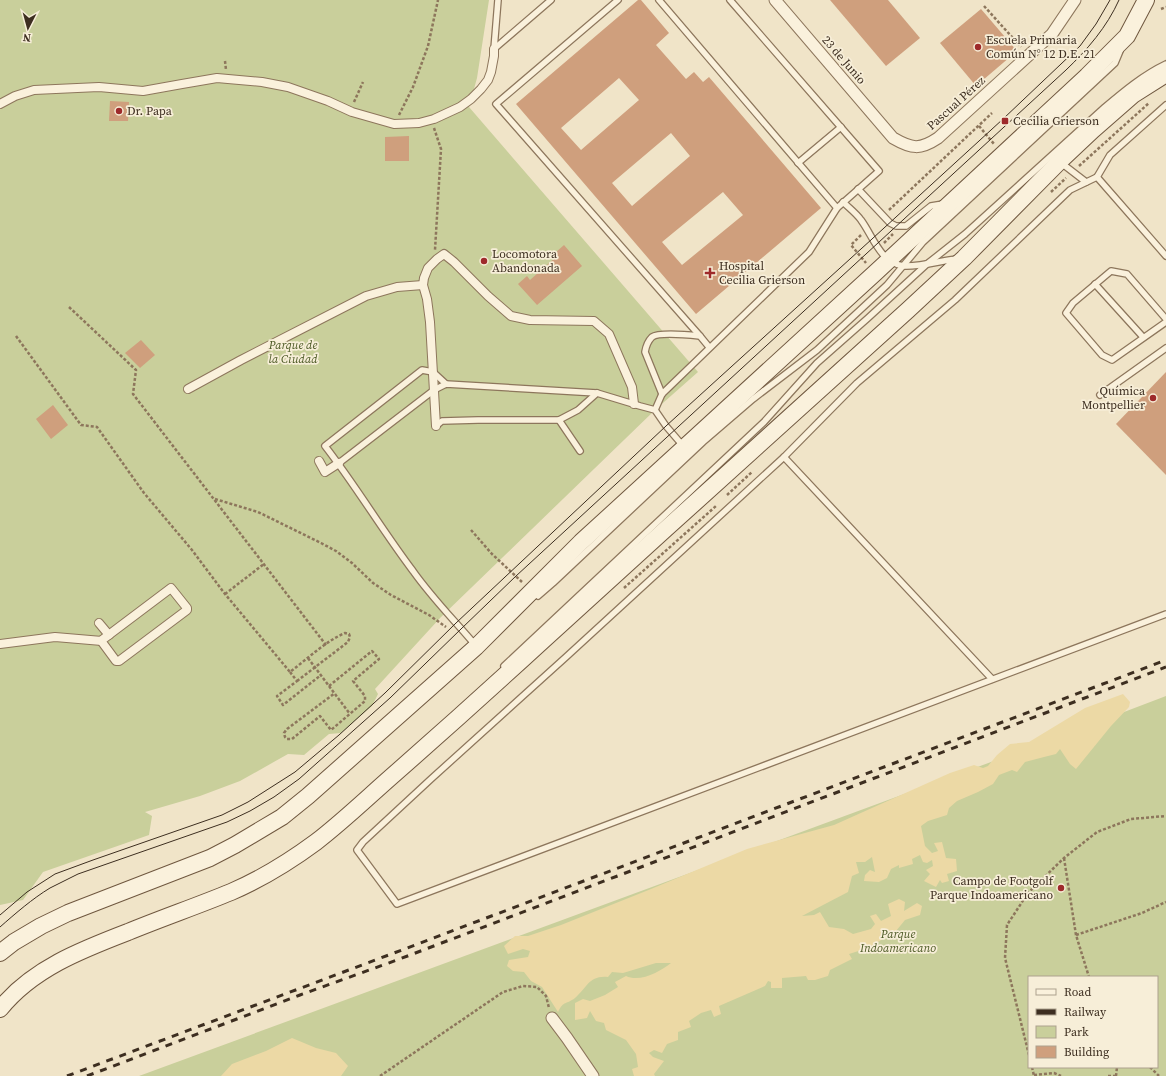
<svg xmlns="http://www.w3.org/2000/svg" width="1166" height="1076" viewBox="0 0 1166 1076" font-family="'Source Serif 4',serif">
<style>
.green{fill:#c9cf9b;fill-rule:evenodd}
.sand{fill:#ecd9a5}
.building{fill:#cf9f7d;fill-rule:evenodd}
.lines{fill:none;stroke-linecap:round;stroke-linejoin:round}
.service-casing{stroke:#8d765c;stroke-width:8}
.pedestrian-casing{stroke:#8d765c;stroke-width:10}
.minor-casing{stroke:#8d765c;stroke-width:13}
.secondary-casing{stroke:#6f573f;stroke-width:18}
.path{stroke:#8d765c;stroke-width:2.5;stroke-dasharray:3 2;stroke-linecap:butt}
.service{stroke:#faf1dc;stroke-width:5.5}
.pedestrian{stroke:#faf1dc;stroke-width:8}
.minor{stroke:#faf1dc;stroke-width:11}
.secondary{stroke:#faf1dc;stroke-width:16}
.tram{stroke:#3d2e20;stroke-width:1}
.rail{stroke:#3d2e20;stroke-width:3;stroke-dasharray:7 7;stroke-linecap:butt}
.poi-dot{fill:#9e2a2b;stroke:#f7eed8;stroke-width:1.5}
.labels{text-anchor:middle;stroke-width:3.5;stroke-linejoin:round;paint-order:stroke}
.poi-label{font-size:12px;fill:#3d2e20;stroke:#f7eed8;text-anchor:start}
.street-label{font-size:12px;fill:#3d2e20;stroke:#f7eed8}
.park-label{font-size:12px;font-style:italic;fill:#4d5a26;stroke:#f7eed8}
</style>
<rect width="100%" height="100%" fill="#f0e4c8"/>
<!-- green -->
<g class="green">
<path d="M 0,0 L 489,0 L 477,78 L 469,107 L 698,372 L 655,410 L 441,617 L 375,689 L 378,694 L 372,706 L 341,733 L 329,734 L 304,755 L 288,754 L 240,781 L 200,796 L 145,812 L 152,816 L 149,835 L 43,872 L 23,900 L 0,905 Z"/>
<path d="M 1166,696 L 1166,1076 L 139,1076 L 1048,741 ZM 1029,977 L 1157,977 L 1157,1067 L 1029,1067 Z"/>
</g>
<!-- sand -->
<g class="sand">
<path d="M 1123,694 L 1130,702 L 1129,707 L 1111,726 L 1076,769 L 1070,764 L 1060,749 L 1056,754 L 1044,757 L 1025,762 L 1017,772 L 1012,770 L 999,775 L 993,784 L 978,792 L 957,801 L 949,808 L 947,815 L 928,821 L 921,826 L 925,846 L 932,853 L 938,851 L 934,843 L 942,842 L 946,858 L 956,859 L 957,871 L 947,874 L 949,881 L 942,883 L 940,880 L 936,887 L 924,881 L 930,874 L 926,870 L 933,866 L 932,860 L 927,863 L 923,862 L 920,855 L 912,859 L 913,864 L 899,868 L 899,865 L 891,869 L 887,878 L 879,882 L 864,881 L 865,875 L 870,870 L 875,872 L 872,857 L 865,862 L 856,862 L 859,873 L 852,876 L 848,892 L 802,916 L 814,915 L 820,912 L 829,927 L 844,929 L 853,934 L 871,929 L 875,924 L 870,916 L 876,914 L 881,921 L 891,916 L 888,904 L 899,899 L 905,902 L 904,911 L 917,903 L 922,906 L 920,915 L 905,920 L 896,931 L 868,948 L 849,954 L 852,959 L 830,970 L 828,976 L 815,980 L 808,980 L 806,976 L 782,978 L 782,988 L 771,988 L 771,982 L 768,981 L 765,986 L 719,1006 L 721,1014 L 714,1017 L 711,1010 L 701,1013 L 689,1021 L 691,1027 L 678,1032 L 678,1040 L 667,1044 L 662,1053 L 654,1050 L 649,1053 L 653,1057 L 664,1061 L 654,1074 L 655,1076 L 634,1076 L 632,1069 L 638,1067 L 636,1054 L 626,1040 L 606,1030 L 604,1023 L 596,1021 L 590,1011 L 587,1018 L 575,1020 L 575,1003 L 583,999 L 590,1001 L 605,995 L 618,987 L 615,982 L 626,976 C 640,983 661,971 671,963 L 656,963 L 623,973 L 612,972 L 608,977 C 589,975 587,988 575,998 C 566,1005 564,1000 558,1012 L 542,987 L 531,981 L 524,972 L 513,971 L 507,966 L 509,960 L 528,957 L 530,951 L 523,949 L 508,954 L 504,946 L 515,936 L 528,936 L 561,925 L 651,889 L 747,849 L 834,825 L 950,773 L 974,765 L 983,768 L 988,766 L 997,755 L 1010,744 L 1029,742 L 1085,708 Z"/>
<path d="M 292,1038 L 316,1048 L 336,1053 L 348,1066 L 341,1076 L 221,1076 L 232,1064 L 266,1051 Z"/>
</g>
<!-- building -->
<g class="building">
<path d="M 638,0 L 641,0 L 669,33 L 656,45 L 686,79 L 694,72 L 703,82 L 709,77 L 821,208 L 696,314 L 516,104 ZM 619,78 L 639,100 L 581,150 L 561,128 ZM 671,133 L 690,156 L 632,206 L 612,183 ZM 723,192 L 743,215 L 682,265 L 662,242 Z"/>
<path d="M 830,0 L 888,0 L 920,38 L 886,66 Z"/>
<path d="M 981,9 L 1017,51 L 976,86 L 940,43 Z"/>
<path d="M 110,101 L 129,102 L 128,121 L 109,121 Z"/>
<path d="M 409,136 L 409,161 L 385,161 L 385,137 Z"/>
<path d="M 564,245 L 582,266 L 537,305 L 518,284 L 527,276 L 530,280 L 557,256 L 555,253 Z"/>
<path d="M 141,340 L 155,355 L 140,368 L 125,353 Z"/>
<path d="M 1166,372 L 1166,475 L 1116,424 Z"/>
<path d="M 53,405 L 68,425 L 51,439 L 36,419 Z"/>
</g>
<g class="lines">
<defs>
<g id="service">
<path d="M 618,0 L 496,104 L 700,336"/>
<path d="M 659,0 L 837,208"/>
<path d="M 494,49 L 551,0"/>
<path d="M 494,49 L 498,0"/>
<path d="M 1166,105 L 1110,155 L 1097,177 L 1070,190 L 955,300 L 857,383 L 784,457 L 566,657 L 431,779 L 363,842 L 357,850 L 397,904 L 1166,614"/>
<path d="M 1060,162 L 1086,182"/>
<path d="M 798,163 L 841,127"/>
<path d="M 1097,177 L 1166,256"/>
<path d="M 858,189 L 890,223 L 896,226 L 906,226 L 931,206 L 943,204"/>
<path d="M 843,202 C 849,208 856,213 861,220 C 873,236 880,263 904,266 C 918,267 941,261 956,259"/>
<path d="M 1095,284 L 1143,337"/>
<path d="M 1166,319 L 1127,274 L 1111,271 L 1073,303 L 1066,313 L 1102,355 L 1112,360 L 1166,322"/>
<path d="M 446,384 L 433,372 L 422,370 L 325,446 C 356,486 382,530 413,571 C 432,598 455,621 476,646"/>
<path d="M 662,394 L 645,352 C 646,346 648,341 652,337 C 659,332 690,335 700,336 L 709,347"/>
<path d="M 1100,395 L 1166,348"/>
<path d="M 655,410 L 662,394 L 809,252 L 837,208 L 879,171 L 730,0"/>
<path d="M 559,420 L 580,451"/>
<path d="M 436,426 L 442,421 L 478,420 L 559,420 L 578,410 L 597,393"/>
<path d="M 784,457 L 992,679"/>
<path d="M 339,463 L 434,390 L 446,384 L 597,393 L 640,406 L 655,410 L 666,426 L 684,447"/>
<path d="M 538,596 L 553,583 L 703,442 L 753,399 L 817,350 L 887,285 L 923,242 L 1115,63 L 1120,51"/>
<path d="M 504,666 L 764,422 L 817,363 L 868,318 L 927,264 L 965,234 L 1105,107 C 1124,91 1143,75 1166,64"/>
</g>
<g id="pedestrian">
<path d="M 0,104 L 15,96 L 34,90 L 99,87 L 143,91 L 182,84 L 217,78 L 228,79 L 262,82 L 288,87 L 328,101 L 352,112 L 394,124 L 419,123 L 434,119 L 460,107 L 471,99 L 481,89 L 488,80 L 491,72 L 494,56 L 494,49"/>
<path d="M 188,389 L 241,360 L 366,296 L 397,287 L 423,285"/>
<path d="M 436,426 L 430,322 L 427,299 L 423,285 L 424,278 L 428,268 L 437,259 L 444,254 L 454,262 L 488,296 L 511,316 L 530,320 L 594,321 L 609,334 L 632,387 L 634,404"/>
<path d="M 319,461 L 325,472 L 339,463"/>
<path d="M 171,588 L 187,608 L 187,610 L 119,661 L 116,661 L 102,642 L 102,640 Z"/>
<path d="M 99,623 L 109,635"/>
<path d="M 0,644 L 55,637 L 102,641"/>
</g>
<g id="minor">
<path d="M 775,0 L 893,138 C 912,149 920,150 938,138 L 1052,34 L 1075,0"/>
<path d="M 552,1018 L 567,1038 L 593,1076"/>
</g>
<g id="secondary">
<path d="M 0,953 L 14,942 L 41,926 L 68,913 L 210,858 L 235,845 L 282,817 L 308,796 L 476,647 L 581,542 L 875,273 L 1087,76 L 1127,36 L 1146,0"/>
<path d="M 0,1009 C 32,969 81,950 128,932 C 162,918 197,906 231,892 C 261,879 289,862 316,842 C 342,822 366,799 391,777 C 440,734 489,690 538,645 C 661,533 785,421 908,310 L 964,258 L 1059,162 L 1093,130 L 1133,95 L 1166,74"/>
</g>
</defs>
<!-- service casing -->
<use href="#service" class="service-casing"/>
<!-- pedestrian casing -->
<use href="#pedestrian" class="pedestrian-casing"/>
<!-- minor casing -->
<use href="#minor" class="minor-casing"/>
<!-- secondary casing -->
<use href="#secondary" class="secondary-casing"/>
<!-- path -->
<g class="path">
<path d="M 984,6 L 1021,47"/>
<path d="M 1161,9 L 1166,7"/>
<path d="M 225,61 L 226,70"/>
<path d="M 354,102 L 363,82"/>
<path d="M 399,115 L 413,87 L 428,46 L 438,0"/>
<path d="M 979,126 L 994,144"/>
<path d="M 434,128 L 441,149 L 435,250"/>
<path d="M 1079,166 L 1149,103"/>
<path d="M 1051,192 L 1066,178"/>
<path d="M 889,210 L 992,113"/>
<path d="M 861,235 L 851,245 L 866,263"/>
<path d="M 884,243 L 893,234"/>
<path d="M 69,307 L 136,370 L 133,394 L 326,645"/>
<path d="M 16,336 L 81,425 L 97,427 L 144,493 L 192,550 L 225,594 L 290,672 C 307,659 326,641 345,633 L 349,634 L 350,637 L 348,642 L 297,681"/>
<path d="M 727,495 L 752,472"/>
<path d="M 215,499 L 258,512 L 321,543 L 336,551 L 352,563 L 373,583 L 391,595 L 429,615 L 446,627"/>
<path d="M 471,530 L 492,554 L 522,582"/>
<path d="M 624,588 L 716,506"/>
<path d="M 225,594 L 264,564"/>
<path d="M 308,658 L 350,714"/>
<path d="M 290,672 L 297,681 L 277,696 L 283,705 L 321,675"/>
<path d="M 329,686 L 372,651 L 379,659 L 353,681 L 365,696 L 365,701 L 331,730 L 320,716 L 292,739 L 287,739 L 285,737 L 284,733 L 287,729 L 335,693"/>
<path d="M 1064,858 L 1076,935 L 1089,977"/>
<path d="M 1076,935 L 1142,913 L 1166,902"/>
<path d="M 1029,1055 L 1005,958 L 1007,925 L 1028,893 L 1064,858 L 1097,832 L 1131,819 L 1166,816"/>
<path d="M 1032,1067 L 1034,1076"/>
<path d="M 1150,1067 L 1159,1076"/>
<path d="M 1034,1075 L 1054,1073 L 1061,1076"/>
<path d="M 380,1076 L 503,992 L 523,986 L 537,987 L 546,996 L 549,1008"/>
<path d="M 1108,1076 L 1116,1076"/>
<path d="M 1116,1076 L 1117,1067"/>
</g>
<!-- service -->
<use href="#service" class="service"/>
<!-- pedestrian -->
<use href="#pedestrian" class="pedestrian"/>
<!-- minor -->
<use href="#minor" class="minor"/>
<!-- secondary -->
<use href="#secondary" class="secondary"/>
<!-- tram -->
<g class="tram">
<path d="M 0,915 L 27,892 L 55,874 L 93,860 L 222,815 L 248,802 L 295,772 L 339,735 L 385,693 L 456,623 L 666,426 L 872,239 L 1003,119 L 1080,46 L 1096,24 L 1110,0"/>
<path d="M 0,927 C 16,913 32,899 50,888 C 59,883 69,879 78,874 L 227,822 L 250,811 L 274,797 L 299,779 L 390,698 L 461,629 L 516,576 L 1066,70 C 1087,50 1107,27 1119,0"/>
</g>
<!-- rail -->
<g class="rail">
<path d="M 67,1076 L 394,953 L 1166,660"/>
<path d="M 87,1076 L 300,995 L 397,960 L 1166,667"/>
</g>
</g>
<!-- markers -->
<g class="poi-dot">
<circle cx="978" cy="47" r="4"/>
<circle cx="119" cy="111" r="4"/>
<rect x="1001" y="117" width="8" height="8" rx="2"/>
<circle cx="484" cy="261" r="4"/>
<path d="M708 267h4v4h4v4h-4v4h-4v-4h-4v-4h4z"/>
<circle cx="1153" cy="398" r="4"/>
<circle cx="1061" cy="888" r="4"/>
</g>
<g class="labels">
<!-- poi labels -->
<g class="poi-label">
<text x="986" y="44">Escuela Primaria<tspan x="986" dy="14">Común N° 12 D.E. 21</tspan></text>
<text x="127" y="115">Dr. Papa</text>
<text x="1013" y="125">Cecilia Grierson</text>
<text x="492" y="258">Locomotora<tspan x="492" dy="14">Abandonada</tspan></text>
<text x="719" y="270">Hospital<tspan x="719" dy="14">Cecilia Grierson</tspan></text>
<text x="1145" y="395" text-anchor="end">Química<tspan x="1145" dy="14">Montpellier</tspan></text>
<text x="1053" y="885" text-anchor="end">Campo de Footgolf<tspan x="1053" dy="14">Parque Indoamericano</tspan></text>
</g>
<!-- street labels -->
<g class="street-label">
<text transform="translate(844 60) rotate(49)" y="4">23 de Junio</text>
<text transform="translate(956 103) rotate(-42)" y="4">Pascual Pérez</text>
</g>
<!-- park labels -->
<g class="park-label">
<text x="293" y="349">Parque de<tspan x="293" dy="14">la Ciudad</tspan></text>
<text x="898" y="938">Parque<tspan x="898" dy="14">Indoamericano</tspan></text>
</g>
</g>
<!-- legend -->
<rect x="1028" y="976" width="130" height="92" fill="#f7eed8" stroke="#ada18e"/>
<rect x="1036" y="989" width="20" height="6" fill="#faf1dc" stroke="#ada18e"/>
<text x="1064" y="996" font-size="12" fill="#3d2e20">Road</text>
<rect x="1036" y="1009" width="20" height="6" fill="#3d2e20" stroke="#ada18e"/>
<text x="1064" y="1016" font-size="12" fill="#3d2e20">Railway</text>
<rect x="1036" y="1026" width="20" height="12" fill="#c9cf9b" stroke="#ada18e"/>
<text x="1064" y="1036" font-size="12" fill="#3d2e20">Park</text>
<rect x="1036" y="1046" width="20" height="12" fill="#cf9f7d" stroke="#ada18e"/>
<text x="1064" y="1056" font-size="12" fill="#3d2e20">Building</text>
<!-- north arrow -->
<g transform="translate(28 28) rotate(186)" stroke="#f7eed8" stroke-width="3" paint-order="stroke">
<path d="M0-3L7 15L0 10L-7 15Z" fill="#3d2e20"/>
<text y="-6" font-size="11" font-weight="bold" text-anchor="middle" fill="#3d2e20">N</text>
</g>
</svg>
